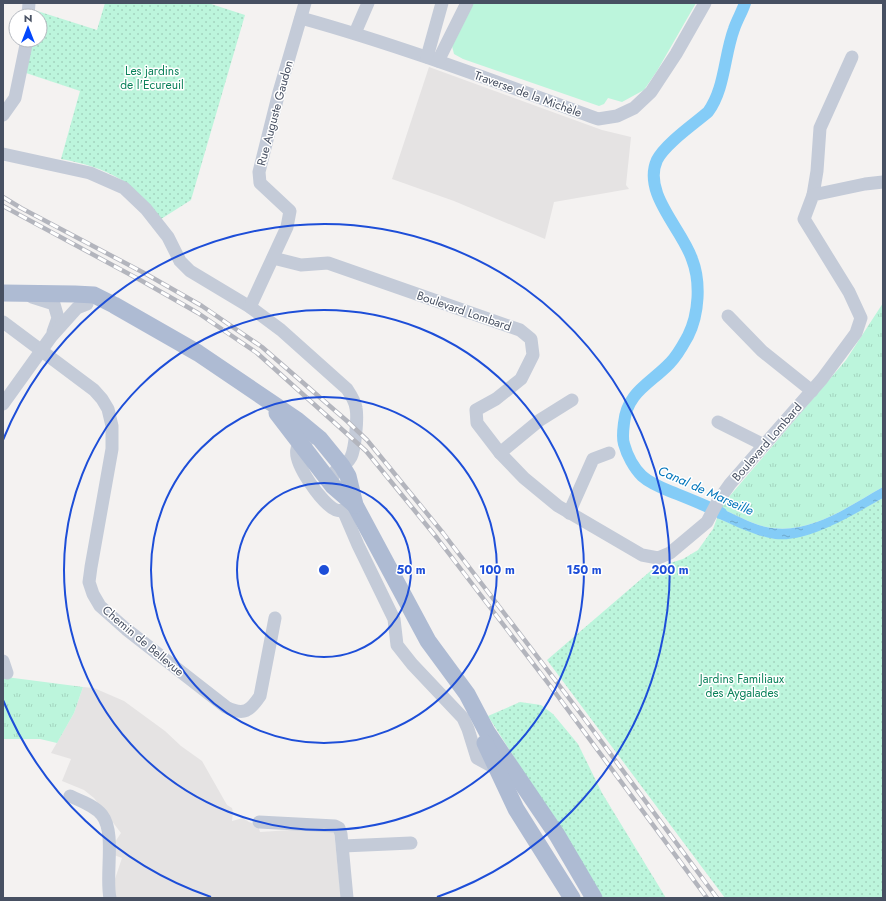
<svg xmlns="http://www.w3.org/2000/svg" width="886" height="901" viewBox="0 0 886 901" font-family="Jost,sans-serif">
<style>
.education{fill:#e5e3e3}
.grass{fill:url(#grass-tufts)}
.garden{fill:url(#garden-dots)}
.pitch{fill:#bcf5dc}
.water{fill:url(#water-ripples)}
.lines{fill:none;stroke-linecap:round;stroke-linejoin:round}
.canal{stroke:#84ccf7;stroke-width:12}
.minor{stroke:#c4cbd8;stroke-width:13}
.major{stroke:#aebbd3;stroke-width:17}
.rail-casing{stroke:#b3b5bd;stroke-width:4.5}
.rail{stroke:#fff;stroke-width:3;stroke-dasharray:9;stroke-linecap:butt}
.ring{fill:none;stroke:#1d4ed8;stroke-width:2}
.labels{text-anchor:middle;stroke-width:3;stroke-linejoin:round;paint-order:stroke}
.park-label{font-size:12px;fill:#0c825b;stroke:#fff}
.street-label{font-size:12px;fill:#475062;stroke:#fff}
.water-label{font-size:13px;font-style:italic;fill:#0075bb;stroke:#fff}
.centre{fill:#1d4ed8;stroke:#fff;stroke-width:2}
.ring-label{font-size:12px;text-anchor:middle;font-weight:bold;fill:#1d4ed8;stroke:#fff;stroke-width:3;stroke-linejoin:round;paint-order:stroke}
</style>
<defs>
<pattern id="grass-tufts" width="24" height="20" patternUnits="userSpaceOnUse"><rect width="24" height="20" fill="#bcf5dc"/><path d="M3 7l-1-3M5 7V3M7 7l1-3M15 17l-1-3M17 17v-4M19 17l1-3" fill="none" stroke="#a3d4bf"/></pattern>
<pattern id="garden-dots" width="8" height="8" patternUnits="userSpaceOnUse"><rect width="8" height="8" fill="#bcf5dc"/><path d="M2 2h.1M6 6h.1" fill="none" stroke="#a3d4bf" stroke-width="1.8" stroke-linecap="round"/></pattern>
<pattern id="water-ripples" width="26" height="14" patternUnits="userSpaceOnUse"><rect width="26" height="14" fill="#84ccf7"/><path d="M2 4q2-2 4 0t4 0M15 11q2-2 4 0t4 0" fill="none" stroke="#6ea8cb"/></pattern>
</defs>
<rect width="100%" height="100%" fill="#f4f2f1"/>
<!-- education -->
<g class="education">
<path d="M 429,67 L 602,130 L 631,137 L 626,185 L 629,189 L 554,202 L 545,239 L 454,201 L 392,179 Z"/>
<path d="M 83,687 L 94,688 L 124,701 L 165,731 L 181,746 L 202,761 L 227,805 L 232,808 L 233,812 L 232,821 L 243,818 L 249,822 L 258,825 L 260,832 L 322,828 L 334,830 L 341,898 L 113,898 L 111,891 L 122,858 L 114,855 L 115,842 L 121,833 L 94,798 L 84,790 L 62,781 L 71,759 L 51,753 L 74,713 Z"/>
</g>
<!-- grass -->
<g class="grass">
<path d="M 883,303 L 883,487 C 847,507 809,536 766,527 C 752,524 734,514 720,508 L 722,505 L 846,360 Z"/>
<path d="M 6,677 L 83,687 L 74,713 L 57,743 L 40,739 L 3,739 L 3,679 Z"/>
</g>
<!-- garden -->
<g class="garden">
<path d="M 105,3 L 208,3 L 245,15 L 191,200 L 161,219 L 123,181 C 104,169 83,163 61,159 L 80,91 L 26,73 L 32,40 L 40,40 L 40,16 L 34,16 L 34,10 L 97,30 Z"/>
<path d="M 883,498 L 883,898 L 725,898 L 547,660 L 654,568 L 683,559 L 698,550 L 713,529 L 717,518 L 759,535 L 776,539 L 850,516 Z"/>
<path d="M 520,702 L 541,705 L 553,714 L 578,744 L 602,793 L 666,898 L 603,898 L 488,716 Z"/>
</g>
<!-- pitch -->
<path class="pitch" d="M 471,3 L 696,3 L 657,71 L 644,90 L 622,102 L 608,98 L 604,104 L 599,106 L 463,59 L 454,54 L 452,46 Z"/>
<!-- water -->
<path class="water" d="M 883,487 L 883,498 C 854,514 809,543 775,539 C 755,536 736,526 717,518 L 720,508 C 734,514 752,524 766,527 C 809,536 847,507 883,487 Z"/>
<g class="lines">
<!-- canal -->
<path class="canal" d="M 721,513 C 707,506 692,500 677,494 C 665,489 652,485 642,476 C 634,468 627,455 624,444 C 622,438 623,431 624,423 C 627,392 650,384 670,363 C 678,355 683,345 688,336 C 699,314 701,282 692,259 C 682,229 642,193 657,160 C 665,144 694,124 708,112 C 725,89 724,56 734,29 C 737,20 742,12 745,3"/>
<!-- minor -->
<g class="minor">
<path d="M 28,16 L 29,3"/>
<path d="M 301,18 C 402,46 499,83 598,119 L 617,116 L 634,108 L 651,92 L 676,54 L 705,3"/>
<path d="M 355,33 L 368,3"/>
<path d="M 427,57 L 442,3"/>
<path d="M 438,61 L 467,3"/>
<path d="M 3,115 L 15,98 L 27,40"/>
<path d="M 3,154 L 90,173 L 124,188 L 146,209 L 168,237 L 180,261 L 190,271 L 250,307 L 281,330 L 347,389 C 351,395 355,401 356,408 C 358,418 355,449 351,457 C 343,472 330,464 333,486"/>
<path d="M 813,195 L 817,171 L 820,128 L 852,57"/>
<path d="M 273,258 L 301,265 L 328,263 L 520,330 L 531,339 L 533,355 L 521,379 L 496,399 L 476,410 L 477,423 L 500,453 L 524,478 L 558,506 L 642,555 L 658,558 L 670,553 L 707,522 L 718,501 L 730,484 L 822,379 L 856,333 L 861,318 L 849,292 L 804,219 L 813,195 L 865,184 L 883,182"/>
<path d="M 32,297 L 54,304 L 58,318 L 53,332"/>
<path d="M 250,307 L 287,227 L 290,211 L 260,183 L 259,172 L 279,92 L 305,3"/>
<path d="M 728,316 L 762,351 L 812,391"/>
<path d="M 3,322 L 94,390 L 102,399 L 108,409 L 112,426 L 112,449 L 91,567 L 89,582 L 93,594 L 100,606 L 126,629 L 226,707 C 244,716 250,711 260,696 L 275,618"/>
<path d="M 3,404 L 51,337 L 77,308 L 87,304"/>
<path d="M 718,422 L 764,445"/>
<path d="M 307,441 C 303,443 299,444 297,449 C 293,463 322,504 336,510 C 341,512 346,509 351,507"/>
<path d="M 500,453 L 540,420 L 572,400"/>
<path d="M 343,510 L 358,545 L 394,619 L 397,645 L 412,664 L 463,718 L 468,729 L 477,758 L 497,769"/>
<path d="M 569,513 L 593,459 L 609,453"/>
<path d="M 3,661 L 7,673"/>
<path d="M 70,796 C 81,801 95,806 102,815 C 116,833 105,875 110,898"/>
<path d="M 259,822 L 335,826 L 339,828 L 341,834 L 347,898"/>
<path d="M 343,846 L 411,843"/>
</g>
<!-- major -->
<g class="major">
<path d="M 3,293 L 75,294 L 94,295 L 114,305 L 198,353 L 297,420 L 320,439 L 342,466 L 348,476 L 355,505 L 428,641 L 467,694 L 487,732 L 557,835 L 594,898"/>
<path d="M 277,413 L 333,486 L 355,505"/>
<path d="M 485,743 L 516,809 L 572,898"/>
</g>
<defs>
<g id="rail">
<path d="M 3,197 L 21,208 L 146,274 L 202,306 L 262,347 L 347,421 L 367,440 L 443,533 L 581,714 L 717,898"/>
<path d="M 3,206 L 142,281 L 198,313 L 257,353 L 366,451 L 437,538 L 551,687 L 707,898"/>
</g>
</defs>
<!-- rail casing -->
<use href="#rail" class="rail-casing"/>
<!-- rail -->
<use href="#rail" class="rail"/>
</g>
<!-- distance rings -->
<g class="ring">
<circle cx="324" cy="570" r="87"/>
<circle cx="324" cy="570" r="173"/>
<circle cx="324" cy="570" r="260"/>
<path d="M211 897A346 346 0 0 1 3 700M3 440A346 346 0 1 1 437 897"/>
</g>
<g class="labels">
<!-- park labels -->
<g class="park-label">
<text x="152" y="75">Les jardins<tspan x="152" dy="14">de l'Ecureuil</tspan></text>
<text x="742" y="683">Jardins Familiaux<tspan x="742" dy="14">des Aygalades</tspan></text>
</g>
<!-- street labels -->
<g class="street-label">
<text transform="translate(528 94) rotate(20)" y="4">Traverse de la Michèle</text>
<text transform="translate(275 113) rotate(-75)" y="4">Rue Auguste Gaudon</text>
<text transform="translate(464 311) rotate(19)" y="4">Boulevard Lombard</text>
<text transform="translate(767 442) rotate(-49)" y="4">Boulevard Lombard</text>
<text transform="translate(143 641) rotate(40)" y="4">Chemin de Bellevue</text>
</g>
<!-- water labels -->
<g class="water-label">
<text transform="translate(706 490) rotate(24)" y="5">Canal de Marseille</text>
</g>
</g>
<circle cx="324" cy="570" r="6" class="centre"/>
<g class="ring-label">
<text x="411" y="574">50 m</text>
<text x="497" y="574">100 m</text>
<text x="584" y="574">150 m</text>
<text x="670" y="574">200 m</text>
</g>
<!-- border -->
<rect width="886" height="901" fill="none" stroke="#475062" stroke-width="8"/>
<!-- north arrow -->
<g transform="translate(28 28)"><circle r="19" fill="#ffffff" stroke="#b5b9c0"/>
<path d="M0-3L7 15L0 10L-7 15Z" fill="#0347fc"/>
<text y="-6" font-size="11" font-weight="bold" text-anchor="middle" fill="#475062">N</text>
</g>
</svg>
